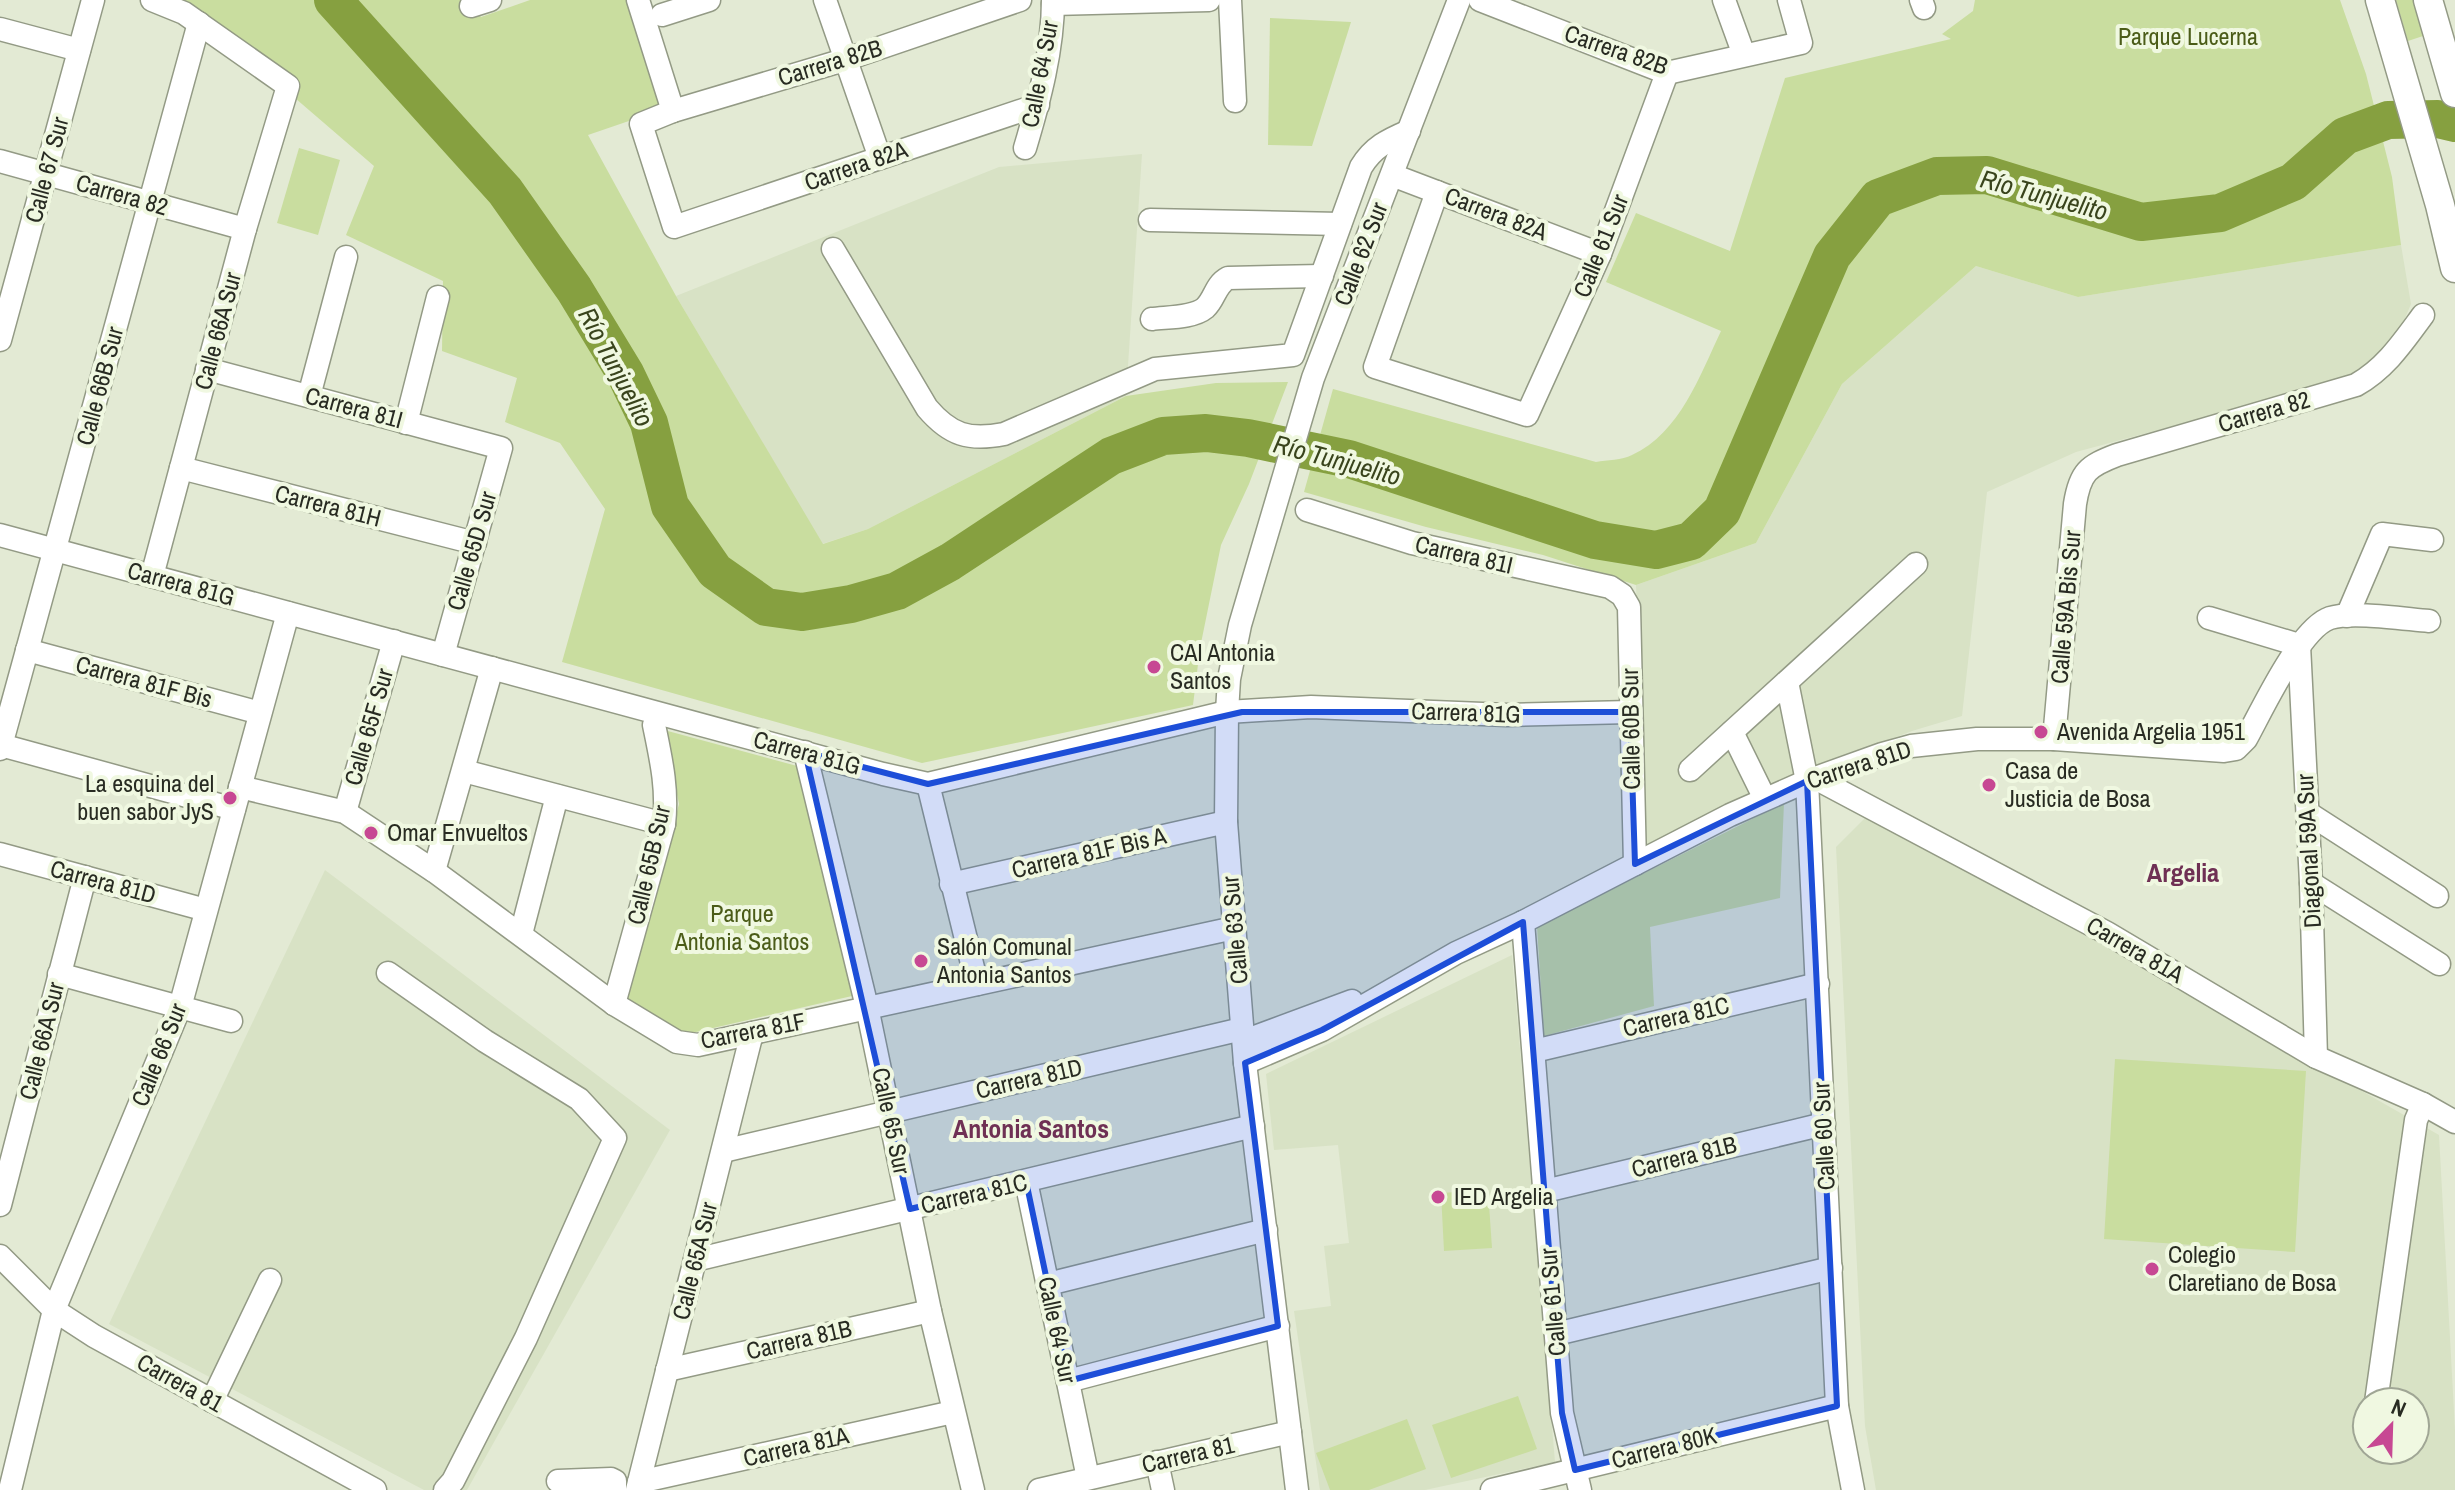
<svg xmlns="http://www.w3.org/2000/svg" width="2455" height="1490" viewBox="0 0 2455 1490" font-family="'Archivo Narrow',sans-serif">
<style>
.built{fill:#d8e2c5;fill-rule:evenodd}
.green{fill:#c9dd9f}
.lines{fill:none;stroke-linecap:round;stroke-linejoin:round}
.river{stroke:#86a040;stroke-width:38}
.minor-casing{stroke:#939a85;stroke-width:25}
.major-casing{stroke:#939a85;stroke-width:31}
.minor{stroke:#fff;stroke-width:22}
.major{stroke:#fff;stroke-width:28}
.marked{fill:#1d4ed8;fill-opacity:0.2;stroke:#1d4ed8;stroke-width:6;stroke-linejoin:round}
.poi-dot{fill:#c74893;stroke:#f0f8e1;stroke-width:3}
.labels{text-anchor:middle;stroke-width:8;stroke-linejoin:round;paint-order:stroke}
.park-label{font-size:24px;fill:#4b5c18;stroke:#f0f8e1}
.street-label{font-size:24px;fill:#282b22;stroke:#f0f8e1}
.poi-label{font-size:24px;fill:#282b22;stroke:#f0f8e1;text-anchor:start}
.water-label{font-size:26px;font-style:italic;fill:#39441c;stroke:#f0f8e1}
.neighbourhood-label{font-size:26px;font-weight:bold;fill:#6f3054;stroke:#f0f8e1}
</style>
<rect width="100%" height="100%" fill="#e3ead4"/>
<!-- built -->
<g class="built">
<path d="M 1142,154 L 1126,396 L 868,529 L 822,544 L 676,296 L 999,167 Z"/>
<path d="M 2401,245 L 2411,304 L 2389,356 L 2347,379 L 2076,452 L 1987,492 L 1962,716 L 1912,731 L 1805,772 L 1646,851 L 1636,585 L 1756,543 L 1842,384 L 1976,266 L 2078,297 Z"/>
<path d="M 1868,815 L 2034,904 L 2439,1135 L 2455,1430 L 2455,1490 L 1876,1490 L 1865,1426 L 1836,847 ZM 2367,1402 L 2415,1402 L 2415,1450 L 2367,1450 Z"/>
<path d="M 325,870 L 670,1130 L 467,1490 L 424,1490 L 109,1324 Z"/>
<path d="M 1512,955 L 1555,1462 L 1425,1490 L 1320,1490 L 1294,1311 L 1331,1306 L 1324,1246 L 1349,1243 L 1338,1145 L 1274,1150 L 1266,1074 Z"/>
</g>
<!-- green -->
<g class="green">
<path d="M 181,0 L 469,0 L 481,17 L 530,0 L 629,0 L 661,110 L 588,135 L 676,296 L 823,544 L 868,529 L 1126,396 L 1216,383 L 1288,382 L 1249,484 L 1221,545 L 1200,648 L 1193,705 L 922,763 L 562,662 L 605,509 L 560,443 L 505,422 L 517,378 L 442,351 L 443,281 L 346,235 L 374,166 Z"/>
<path d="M 1975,0 L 2340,0 L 2366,74 L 2392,177 L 2401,245 L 2078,297 L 1976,266 L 1842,384 L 1756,543 L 1636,585 L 1543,555 L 1426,527 L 1304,492 L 1333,389 L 1596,462 C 1607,460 1622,460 1632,455 C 1680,433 1700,375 1721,331 L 1606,282 L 1636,213 L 1730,251 L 1785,78 L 1951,39 L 1942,34 L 1973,11 Z"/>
<path d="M 2396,0 L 2413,0 L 2423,36 L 2408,41 Z"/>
<path d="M 1270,18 L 1351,22 L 1312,146 L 1268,145 Z"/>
<path d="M 299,148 L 340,160 L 318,235 L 277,223 Z"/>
<path d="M 664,730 L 797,766 L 852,996 L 683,1035 L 627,1001 L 679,804 Z"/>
<path d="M 1784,803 L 1780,898 L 1650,927 L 1654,1006 L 1544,1036 L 1537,927 Z"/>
<path d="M 2115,1059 L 2306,1071 L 2295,1252 L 2104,1239 Z"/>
<path d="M 1488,1190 L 1492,1248 L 1444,1251 L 1441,1193 Z"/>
<path d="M 1518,1396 L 1537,1449 L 1451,1478 L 1432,1425 Z"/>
<path d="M 1407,1419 L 1426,1469 L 1369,1490 L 1330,1490 L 1316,1453 Z"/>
</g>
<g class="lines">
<!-- river -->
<path class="river" d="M 333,0 L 505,191 L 574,289 L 625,373 L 649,423 L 670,506 L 715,571 L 766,607 L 802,612 L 851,604 L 897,591 L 950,562 L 1111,456 L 1163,436 L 1206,433 L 1248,438 L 1349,459 L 1595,540 L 1656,550 L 1691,541 L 1722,511 L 1832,256 L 1878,198 L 1937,176 L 1987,175 L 2141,222 L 2220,213 L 2293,182 L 2345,136 L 2388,120 L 2438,119 L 2455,123"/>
<defs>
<g id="minor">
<path d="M 152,0 L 184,13 L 288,86 L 245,229 L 152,576"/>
<path d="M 638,0 L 673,111"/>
<path d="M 825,0 L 880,158"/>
<path d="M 1020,0 L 844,60 L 673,111 L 641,124 L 674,227 L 1038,105"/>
<path d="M 1230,0 L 1235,101"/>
<path d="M 1480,0 L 1667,73 L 1801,43 L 1789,0"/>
<path d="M 1724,0 L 1744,55"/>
<path d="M 1921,0 L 1924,8"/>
<path d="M 1053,4 L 1209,0"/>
<path d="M 471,6 L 490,0"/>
<path d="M 662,15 L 709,0"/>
<path d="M 0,29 L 79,50"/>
<path d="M 1025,148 C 1039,101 1053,50 1053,0"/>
<path d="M 0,161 L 245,229"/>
<path d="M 1392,175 L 1600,254"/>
<path d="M 1437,192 L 1375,367 L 1527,415 L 1600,254 L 1667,73"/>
<path d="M 1150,220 L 1340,224"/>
<path d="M 833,249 L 927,408 C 950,435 969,441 1004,434 L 1155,369 L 1293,355 L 1361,167 C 1373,147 1388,140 1409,131"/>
<path d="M 1152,319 C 1167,317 1193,318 1205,308 C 1215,299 1215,285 1228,278 L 1322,276"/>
<path d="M 0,340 L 93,0"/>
<path d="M 207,369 L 501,448 L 443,655"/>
<path d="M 309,396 L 346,257"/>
<path d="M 406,423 L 438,297"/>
<path d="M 181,468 L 475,543"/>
<path d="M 1307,510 L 1412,543 L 1610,587 L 1622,595 L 1629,607 L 1635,864"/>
<path d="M 0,535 L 883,774 L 928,784 L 1227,712 L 1311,707 L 1507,715 L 1630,712"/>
<path d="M 2347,616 L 2382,534 L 2432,540"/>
<path d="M 2209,618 L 2299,645 L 2311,883 L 2316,1057"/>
<path d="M 27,650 L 260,713"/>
<path d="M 1787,682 L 1807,781 L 1837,1406 L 1853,1490"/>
<path d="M 1732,732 L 1765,799"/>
<path d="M 2054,739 L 2075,504 C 2080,472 2088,466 2117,455 L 2356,385 C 2386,368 2403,342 2423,315"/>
<path d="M 1,745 L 234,809"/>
<path d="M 0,749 L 199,23"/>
<path d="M 805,752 L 867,1007 L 930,1311 L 973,1490"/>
<path d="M 1690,770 L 1916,564"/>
<path d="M 464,771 L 664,824"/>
<path d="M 1815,778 L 2107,933 L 2316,1057 L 2423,1104 L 2455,1122"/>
<path d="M 928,784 L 977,984"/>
<path d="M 240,787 L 345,812 L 434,871 L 614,1004 L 677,1042 L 698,1045 L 1234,928"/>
<path d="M 345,812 L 394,641"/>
<path d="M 2308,813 L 2437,896"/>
<path d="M 0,854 L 206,910"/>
<path d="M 434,871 L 492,668"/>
<path d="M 2311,883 L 2439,964"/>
<path d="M 951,884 L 1226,822"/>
<path d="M 1523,922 L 1562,1413 L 1580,1490"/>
<path d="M 521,934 L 557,796"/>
<path d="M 388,973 L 485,1041 L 579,1099 L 615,1138 L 526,1338 L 453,1481 L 445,1490"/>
<path d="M 59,974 L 231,1021"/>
<path d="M 614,1004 L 664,824 C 668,789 661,759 654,725"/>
<path d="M 1244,1041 L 1352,1001"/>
<path d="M 1534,1051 L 1818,984"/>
<path d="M 1245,1063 L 1322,1030 L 1456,953 L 1523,922 L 1730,815 L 1807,781 L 1882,754 L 1911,746 L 1977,739 L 2054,739 L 2224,751 L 2236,749 L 2246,739 C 2262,710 2300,628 2330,618 C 2352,611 2404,619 2429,621"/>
<path d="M 723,1151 L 1242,1029"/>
<path d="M 1026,1181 L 1088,1478"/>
<path d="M 1545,1191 L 1824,1124"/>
<path d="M 0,1205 L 85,877"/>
<path d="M 0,1256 L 54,1310 L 94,1336 L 375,1490"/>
<path d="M 695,1260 L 1253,1126"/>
<path d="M 1048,1284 L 1266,1230"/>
<path d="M 1556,1334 L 1831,1268"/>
<path d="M 667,1370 L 930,1311"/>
<path d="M 1068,1381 L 1278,1326"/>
<path d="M 212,1401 L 270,1280"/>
<path d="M 2376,1402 L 2412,1148 L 2416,1120 L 2423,1104"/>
<path d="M 1157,1462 L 1163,1490"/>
<path d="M 558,1481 L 611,1479 L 615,1481 L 615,1490"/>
<path d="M 639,1482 L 953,1412"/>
<path d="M 10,1490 L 54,1310 L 180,1007 L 288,613"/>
<path d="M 637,1490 L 752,1033"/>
<path d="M 1039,1490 L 1290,1432"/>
<path d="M 1297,1490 L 1245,1063 L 1226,822 L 1227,712 L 1229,679 L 1240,625 L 1313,378 L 1459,0"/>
<path d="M 1492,1490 L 1837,1406"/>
</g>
<g id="major">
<path d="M 2380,0 L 2440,205 L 2455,268"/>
<path d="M 2428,0 L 2455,93"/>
</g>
</defs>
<!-- minor casing -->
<use href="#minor" class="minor-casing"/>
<!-- major casing -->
<use href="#major" class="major-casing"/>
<!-- minor -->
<use href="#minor" class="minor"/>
<!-- major -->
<use href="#major" class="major"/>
</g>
<!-- marked area -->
<path class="marked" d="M 1242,712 L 1630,712 L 1635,864 L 1807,781 L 1837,1406 L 1575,1470 L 1562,1413 L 1523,922 L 1322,1030 L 1245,1063 L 1278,1326 L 1068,1381 L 1026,1181 L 910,1209 L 805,752 L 928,784 Z"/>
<!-- markers -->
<g class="poi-dot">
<circle cx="1154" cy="667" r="8"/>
<circle cx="2041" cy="732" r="8"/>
<circle cx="1989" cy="785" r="8"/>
<circle cx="230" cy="798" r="8"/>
<circle cx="371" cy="833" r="8"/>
<circle cx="921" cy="961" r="8"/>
<circle cx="1438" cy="1197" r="8"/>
<circle cx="2152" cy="1269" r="8"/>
</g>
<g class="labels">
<!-- park labels -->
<g class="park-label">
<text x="2188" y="45">Parque Lucerna</text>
<text x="742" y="922">Parque<tspan x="742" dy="28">Antonia Santos</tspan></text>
</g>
<!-- street labels -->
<g class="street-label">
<text transform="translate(1616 50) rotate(19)" y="8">Carrera 82B</text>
<text transform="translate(830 63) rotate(-17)" y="8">Carrera 82B</text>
<text transform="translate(1040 74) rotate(-79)" y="8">Calle 64 Sur</text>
<text transform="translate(856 166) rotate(-19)" y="8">Carrera 82A</text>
<text transform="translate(47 170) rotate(-75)" y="8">Calle 67 Sur</text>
<text transform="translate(122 195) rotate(16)" y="8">Carrera 82</text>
<text transform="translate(1496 214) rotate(21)" y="8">Carrera 82A</text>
<text transform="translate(1601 246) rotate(-68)" y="8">Calle 61 Sur</text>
<text transform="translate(1361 254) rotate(-69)" y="8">Calle 62 Sur</text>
<text transform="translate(218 331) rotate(-75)" y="8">Calle 66A Sur</text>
<text transform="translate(100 386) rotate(-75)" y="8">Calle 66B Sur</text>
<text transform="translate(354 408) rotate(15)" y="8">Carrera 81I</text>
<text transform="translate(2264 412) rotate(-16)" y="8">Carrera 82</text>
<text transform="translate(328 506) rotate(14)" y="8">Carrera 81H</text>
<text transform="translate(472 551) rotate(-74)" y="8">Calle 65D Sur</text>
<text transform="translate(1464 555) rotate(13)" y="8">Carrera 81I</text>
<text transform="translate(181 584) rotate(15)" y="8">Carrera 81G</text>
<text transform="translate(2066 607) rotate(-85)" y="8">Calle 59A Bis Sur</text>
<text transform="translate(144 682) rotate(15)" y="8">Carrera 81F Bis</text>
<text transform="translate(1466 713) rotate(2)" y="8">Carrera 81G</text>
<text transform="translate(369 727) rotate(-74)" y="8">Calle 65F Sur</text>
<text transform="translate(1631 729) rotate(-91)" y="8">Calle 60B Sur</text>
<text transform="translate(807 753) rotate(15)" y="8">Carrera 81G</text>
<text transform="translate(1859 765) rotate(-18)" y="8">Carrera 81D</text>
<text transform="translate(2309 851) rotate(-93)" y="8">Diagonal 59A Sur</text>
<text transform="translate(1089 853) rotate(-13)" y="8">Carrera 81F Bis A</text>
<text transform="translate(649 865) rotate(-77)" y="8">Calle 65B Sur</text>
<text transform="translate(103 882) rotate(15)" y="8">Carrera 81D</text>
<text transform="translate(1235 930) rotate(-95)" y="8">Calle 63 Sur</text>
<text transform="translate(2135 950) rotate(30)" y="8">Carrera 81A</text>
<text transform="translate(1676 1017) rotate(-13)" y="8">Carrera 81C</text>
<text transform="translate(753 1031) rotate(-11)" y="8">Carrera 81F</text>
<text transform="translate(42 1041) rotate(-76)" y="8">Calle 66A Sur</text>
<text transform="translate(159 1055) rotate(-68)" y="8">Calle 66 Sur</text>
<text transform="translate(1029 1079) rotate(-13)" y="8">Carrera 81D</text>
<text transform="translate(891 1121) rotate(78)" y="8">Calle 65 Sur</text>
<text transform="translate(1824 1136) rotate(-93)" y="8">Calle 60 Sur</text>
<text transform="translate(1684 1157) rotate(-14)" y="8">Carrera 81B</text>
<text transform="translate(974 1194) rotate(-13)" y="8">Carrera 81C</text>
<text transform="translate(695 1261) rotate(-76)" y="8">Calle 65A Sur</text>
<text transform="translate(1553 1302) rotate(-95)" y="8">Calle 61 Sur</text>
<text transform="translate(1057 1330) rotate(78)" y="8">Calle 64 Sur</text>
<text transform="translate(799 1340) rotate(-13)" y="8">Carrera 81B</text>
<text transform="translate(180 1383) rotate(29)" y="8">Carrera 81</text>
<text transform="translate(796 1447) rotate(-13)" y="8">Carrera 81A</text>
<text transform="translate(1664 1448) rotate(-14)" y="8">Carrera 80K</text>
<text transform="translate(1188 1455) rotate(-13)" y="8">Carrera 81</text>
</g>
<!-- poi labels -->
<g class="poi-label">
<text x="1170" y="661">CAI Antonia<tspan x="1170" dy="28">Santos</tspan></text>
<text x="2057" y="740">Avenida Argelia 1951</text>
<text x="2005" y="779">Casa de<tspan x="2005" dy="28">Justicia de Bosa</tspan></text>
<text x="214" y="792" text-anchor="end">La esquina del<tspan x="214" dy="28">buen sabor JyS</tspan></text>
<text x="387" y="841">Omar Envueltos</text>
<text x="937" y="955">Salón Comunal<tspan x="937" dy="28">Antonia Santos</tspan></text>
<text x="1454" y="1205">IED Argelia</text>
<text x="2168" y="1263">Colegio<tspan x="2168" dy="28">Claretiano de Bosa</tspan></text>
</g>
<!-- water labels -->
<g class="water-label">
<text transform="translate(2044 195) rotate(15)" y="9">Río Tunjuelito</text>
<text transform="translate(616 367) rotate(62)" y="9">Río Tunjuelito</text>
<text transform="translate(1337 460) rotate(15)" y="9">Río Tunjuelito</text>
</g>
<!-- neighbourhood labels -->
<g class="neighbourhood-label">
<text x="2183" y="882">Argelia</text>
<text x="1031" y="1138">Antonia Santos</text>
</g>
</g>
<!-- north arrow -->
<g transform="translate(2391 1426) rotate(23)"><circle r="38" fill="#f0f8e1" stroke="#a0a695" stroke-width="2"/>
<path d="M0-6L14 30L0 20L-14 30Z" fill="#c74893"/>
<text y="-12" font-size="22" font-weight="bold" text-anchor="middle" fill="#282b22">N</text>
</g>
</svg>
